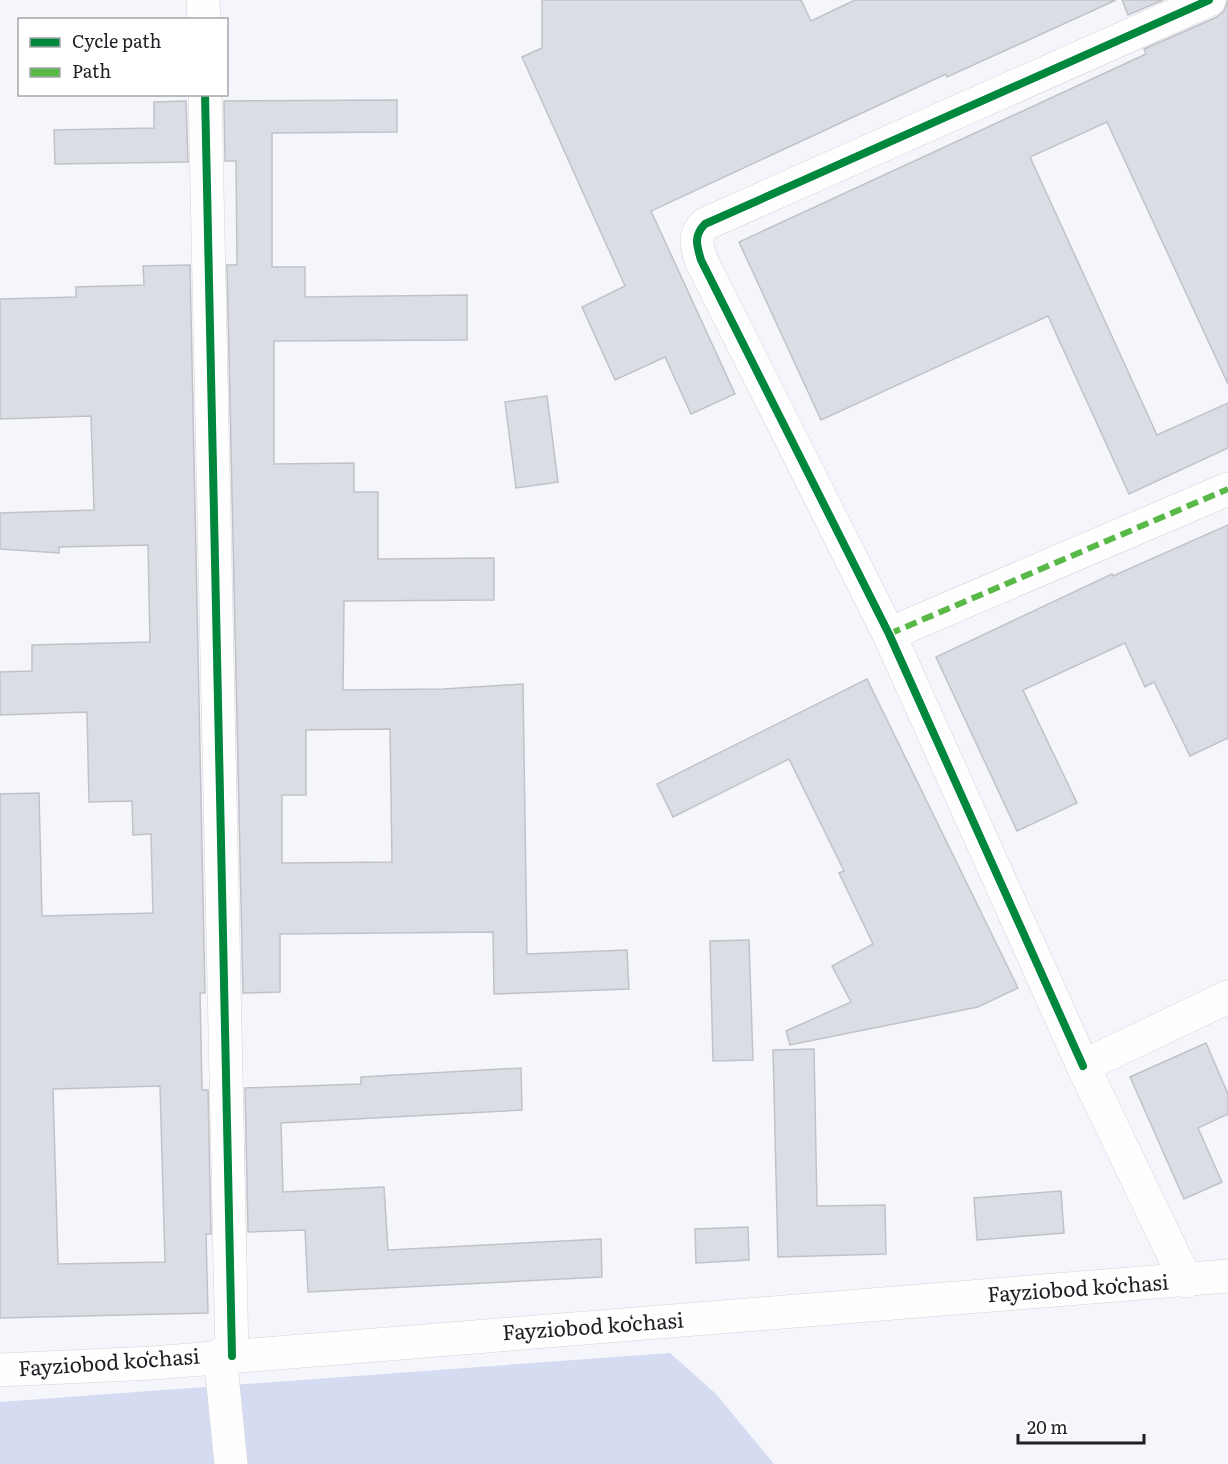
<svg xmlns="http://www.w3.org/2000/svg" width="1228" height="1464" viewBox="0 0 1228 1464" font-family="Literata,serif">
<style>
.green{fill:#d5dbf0}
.building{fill:#dbdde4;stroke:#c1c2c7;stroke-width:1.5;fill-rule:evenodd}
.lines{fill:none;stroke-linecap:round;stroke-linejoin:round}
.minor-casing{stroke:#d2d3d8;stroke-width:34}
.minor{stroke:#fefeff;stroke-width:33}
.quiet{stroke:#58b947;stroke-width:6;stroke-dasharray:12 6;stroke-linecap:butt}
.cycleway-casing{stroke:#fff;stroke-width:11}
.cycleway{stroke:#00873e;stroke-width:8}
.labels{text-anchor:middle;stroke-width:6;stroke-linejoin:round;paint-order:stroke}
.street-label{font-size:21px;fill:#1f2025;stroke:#fff}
</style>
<rect width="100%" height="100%" fill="#f5f6fc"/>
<!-- green -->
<path class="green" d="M 670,1353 L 716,1394 L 774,1464 L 0,1464 L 0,1402 Z"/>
<!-- building -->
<g class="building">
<path d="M 542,0 L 801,0 L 811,21 L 855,0 L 1116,0 L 947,77 L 946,74 L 651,211 L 735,394 L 691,414 L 665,357 L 615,380 L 582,307 L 625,286 L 522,57 L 542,48 Z"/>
<path d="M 1122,0 L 1163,0 L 1128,15 Z"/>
<path d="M 1228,0 L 1228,384 L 1107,122 L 1030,157 L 1157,435 L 1228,403 L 1228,448 L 1129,494 L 1048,316 L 821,420 L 739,242 L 1146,54 L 1144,49 L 1217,17 L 1224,11 Z"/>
<path d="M 397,100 L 397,132 L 272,133 L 272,267 L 305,267 L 305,297 L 467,295 L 467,340 L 274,341 L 274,464 L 354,463 L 354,492 L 378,492 L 378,559 L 494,558 L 494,600 L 344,601 L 343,690 L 443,689 L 523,684 L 527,954 L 627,950 L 629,989 L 494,994 L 493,932 L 280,934 L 280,992 L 243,993 L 227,265 L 237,265 L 236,161 L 225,161 L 224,101 ZM 390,729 L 392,862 L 282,863 L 282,795 L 306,795 L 306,730 Z"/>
<path d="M 186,101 L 188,162 L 55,164 L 54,130 L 154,128 L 154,102 Z"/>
<path d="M 190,265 L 205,993 L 200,993 L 202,1090 L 208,1090 L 211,1234 L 206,1234 L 208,1313 L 0,1318 L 0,794 L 39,793 L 42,916 L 153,913 L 151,834 L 133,835 L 132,801 L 89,802 L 87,712 L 0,715 L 0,672 L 32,671 L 32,645 L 150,642 L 148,545 L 59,547 L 59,553 L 0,549 L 0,513 L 94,510 L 91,416 L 0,419 L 0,299 L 76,297 L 76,287 L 144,285 L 143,266 ZM 160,1086 L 165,1262 L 58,1264 L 53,1089 Z"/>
<path d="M 547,396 L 558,482 L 516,488 L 505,402 Z"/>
<path d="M 1228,525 L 1228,738 L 1190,756 L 1154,682 L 1145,687 L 1125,643 L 1023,690 L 1077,803 L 1017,831 L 936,657 L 1112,574 L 1113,576 Z"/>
<path d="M 867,679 L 1018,988 L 978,1007 L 790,1045 L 786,1031 L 851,1002 L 832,966 L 873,944 L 839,873 L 844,871 L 789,759 L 673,817 L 657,784 Z"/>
<path d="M 749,940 L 753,1060 L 713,1061 L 710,941 Z"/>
<path d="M 1206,1043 L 1228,1094 L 1228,1114 L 1198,1128 L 1222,1182 L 1184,1199 L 1130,1077 Z"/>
<path d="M 814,1049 L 817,1206 L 885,1205 L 886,1254 L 778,1257 L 773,1050 Z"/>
<path d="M 521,1068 L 522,1110 L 281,1123 L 283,1192 L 384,1187 L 388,1250 L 601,1239 L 602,1277 L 308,1292 L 305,1230 L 248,1232 L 245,1088 L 361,1084 L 361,1077 Z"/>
<path d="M 1061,1191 L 1064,1233 L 977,1240 L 974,1198 Z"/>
<path d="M 748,1227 L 749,1260 L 696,1263 L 695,1229 Z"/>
</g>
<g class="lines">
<defs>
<g id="minor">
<path d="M 203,0 L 204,20"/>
<path d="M 205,94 L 232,1356"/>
<path d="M 889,634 L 1228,489"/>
<path d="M 1083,1066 L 889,634 L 701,260 C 697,246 693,236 705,224 L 1209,0"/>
<path d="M 1186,1281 L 1083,1066 L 1228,997"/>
<path d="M 220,1355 L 231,1464"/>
<path d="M 0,1370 L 153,1363 L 1228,1276"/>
</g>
</defs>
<!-- minor casing -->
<use href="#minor" class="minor-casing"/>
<!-- minor -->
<use href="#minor" class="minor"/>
<!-- quiet -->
<path class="quiet" d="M 889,634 L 1228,489"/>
<defs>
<g id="cycleway">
<path d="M 205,94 L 232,1356"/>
<path d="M 1083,1066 L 889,634 L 701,260 C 697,246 693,236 705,224 L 1209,0"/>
</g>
</defs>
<!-- cycleway casing -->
<use href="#cycleway" class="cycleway-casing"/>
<!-- cycleway -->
<use href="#cycleway" class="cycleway"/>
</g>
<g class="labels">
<!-- street labels -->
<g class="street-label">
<text transform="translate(1078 1289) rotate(-4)" y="7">Fayziobod koʻchasi</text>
<text transform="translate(593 1327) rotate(-4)" y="7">Fayziobod koʻchasi</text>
<text transform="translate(109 1363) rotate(-4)" y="7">Fayziobod koʻchasi</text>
</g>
</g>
<!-- legend -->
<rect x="18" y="18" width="210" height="78" fill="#ffffff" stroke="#a5a6a8" stroke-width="1.5"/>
<rect x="30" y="38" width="30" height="9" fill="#00873e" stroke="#a5a6a8" stroke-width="1.5"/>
<text x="72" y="48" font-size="18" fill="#1f2025">Cycle path</text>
<rect x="30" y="68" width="30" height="9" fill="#58b947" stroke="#a5a6a8" stroke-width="1.5"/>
<text x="72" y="78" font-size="18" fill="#1f2025">Path</text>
<!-- scale -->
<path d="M1018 1434v9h126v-9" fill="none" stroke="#1f2025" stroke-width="3"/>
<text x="1027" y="1434" font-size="18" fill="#1f2025" stroke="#ffffff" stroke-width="4.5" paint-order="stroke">20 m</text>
</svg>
